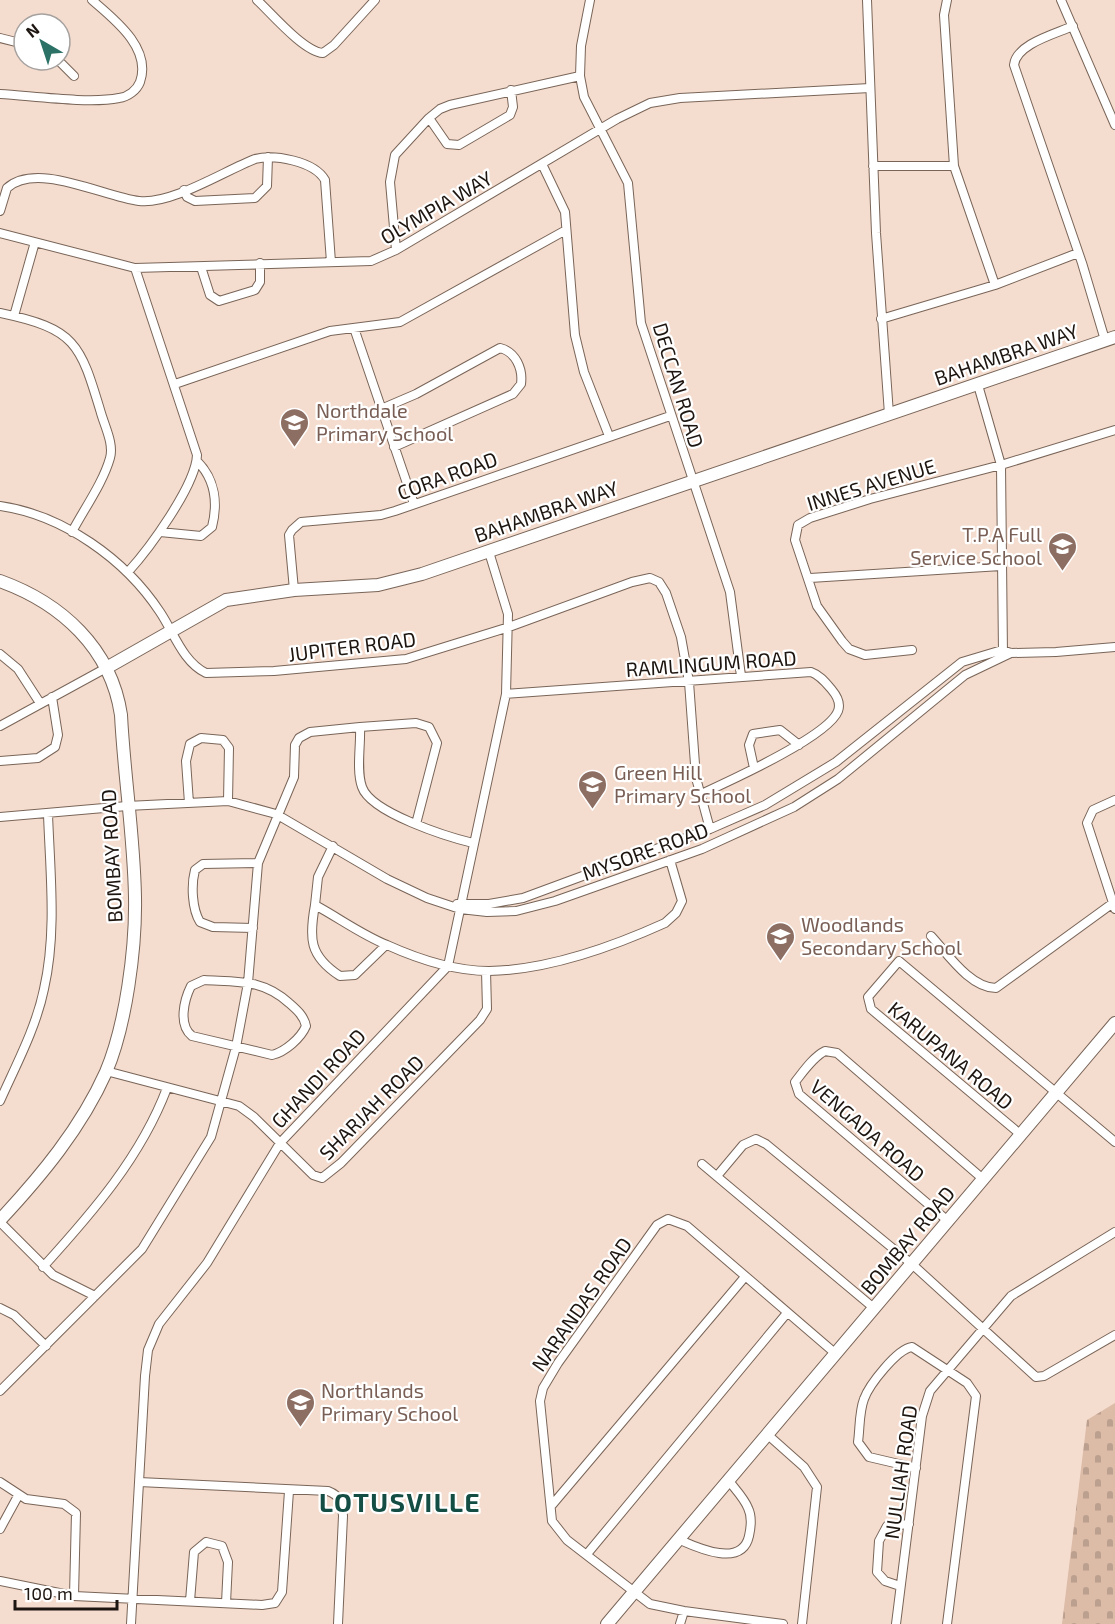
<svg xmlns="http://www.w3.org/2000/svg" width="1115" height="1624" font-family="'Exo 2',sans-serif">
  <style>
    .cemetery { fill: url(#cemetery-stones) }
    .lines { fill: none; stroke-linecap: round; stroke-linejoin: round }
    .street-casing { stroke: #796558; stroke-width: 10 }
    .secondary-casing { stroke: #796558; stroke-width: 14 }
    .street { stroke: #fff; stroke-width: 8 }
    .secondary { stroke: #fff; stroke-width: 12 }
    .labels { text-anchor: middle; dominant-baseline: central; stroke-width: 4.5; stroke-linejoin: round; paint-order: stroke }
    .street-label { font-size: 20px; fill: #1d1510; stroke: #fff }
    .education-label { font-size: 20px; fill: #785e54; stroke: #fff; text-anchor: start }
    .district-label { font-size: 26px; font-weight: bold; letter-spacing: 1.5px; fill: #134d44; stroke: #fff }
  </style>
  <defs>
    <pattern id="cemetery-stones" width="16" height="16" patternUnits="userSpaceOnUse" patternTransform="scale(1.5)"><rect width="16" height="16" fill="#dcbba7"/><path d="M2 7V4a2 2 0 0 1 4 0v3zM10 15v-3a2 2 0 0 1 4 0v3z" fill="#bca08f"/></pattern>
  </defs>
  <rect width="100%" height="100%" fill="#f4dcce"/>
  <path class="cemetery" d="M1115 1403V1624H1062L1087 1420Z"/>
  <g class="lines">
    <defs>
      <path id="street" d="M257 0C271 13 304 52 323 53L334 45 375 0
        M590 0 581 46 580 76 584 97 628 183 641 323 730 592 741 676
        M867 0 876 233 889 414
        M947 0 944 15 954 166 995 285
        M1061 0 1115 125
        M1073 26C1055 34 1016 44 1014 65L1082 263 1105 340
        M0 38 24 44
        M58 60 74 76
        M0 94C33 96 89 104 119 98 128 97 137 90 140 82 152 48 114 19 92 0
        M429 118 447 144 459 145 510 115 513 107 511 90
        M542 164 565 212 575 335 584 372 609 436
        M873 166H954
        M184 190 187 197 195 201 255 198 267 186 268 157
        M0 211 7 188C37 161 104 197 139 201 171 205 224 171 255 159 274 154 314 161 325 180L331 262
        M0 233 135 268 371 261 396 250 617 119 650 103 680 98 870 88
        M396 250 390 182 395 155 429 118 440 109 450 105 580 76
        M201 267 210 295 219 301 255 290 260 282V263
        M0 313C76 329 80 343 101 413 105 427 114 444 110 458 103 483 84 509 72 532
        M14 316 35 242
        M881 319 995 285 1078 253
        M354 328 414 504
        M175 384 330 331 400 322 566 230
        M978 385 1001 465 1003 654
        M381 409 416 394 500 348C516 352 523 369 521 384L513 394 394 447
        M0 506C63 515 125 559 160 612 174 633 183 662 206 673L274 671 406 659 509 627 632 582 650 578 659 582 666 593 681 637 689 682 696 778 710 829
        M160 532 201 536 212 527C218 503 215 479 197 461
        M128 572C149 549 196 485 197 455L135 268
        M810 578 1001 566
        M294 590 289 535 292 530 301 522 381 515 395 511 670 416
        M912 650 865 655 849 649 842 641 817 606 795 540 798 525 810 518 870 499 1001 465 1115 430
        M0 654 18 669 40 703
        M506 694 811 672C820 675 826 683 832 690 837 696 841 703 838 711 828 737 727 782 699 795
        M0 726 108 667
        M360 727C361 745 356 770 362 787 371 813 448 837 473 843
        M0 761 38 758 55 747 58 735 52 697
        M754 768 749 745 753 734 780 730 799 745
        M1115 800 1093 810 1087 823 1115 909
        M189 803 186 761 190 744 201 738 223 740 229 748 228 801
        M0 817 127 806 228 801 276 814 387 879 427 898 460 909 487 912 516 911 555 901 702 849 794 807 838 779 965 675 1011 653
        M333 846 318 877 315 905C339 918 362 935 387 945 418 959 455 971 489 971 547 970 612 947 665 923L676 913 682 901 670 860
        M457 904H489L523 898 710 829 765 805 836 762 962 662 1002 650 1011 653 1056 652 1115 647
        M315 905C309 938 309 956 340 976L355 975 386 945
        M253 928 213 927 200 922C192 909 191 885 195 870L203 864 258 863
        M931 936C947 953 970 988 996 988L1113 903
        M204 980C238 982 263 979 289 1003 297 1010 304 1016 306 1026 301 1038 285 1052 272 1055L192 1036C178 1025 184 1000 191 986Z
        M106 1071 239 1106 254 1117 313 1175 322 1178 341 1163 480 1020 487 1009 486 971
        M0 1101C16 1065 36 1028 44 989 57 932 50 872 48 814
        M1020 1134 871 1009 868 997 899 961 1115 1142
        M702 1164 875 1309
        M717 1176 743 1145 756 1139 766 1144 913 1265 1036 1377 1044 1376 1115 1335
        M948 1221 799 1094 795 1082C803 1072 813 1057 825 1051L837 1053 983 1179
        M0 1222 53 1275 95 1296
        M43 1267C92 1213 141 1157 167 1088
        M0 1308 14 1315 46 1346
        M0 1391 142 1249 211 1137 236 1047 248 983 258 863 294 777 295 745 299 738 310 732 360 727 416 723 429 727 437 743 416 824
        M768 1435 804 1467 817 1487 802 1624
        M916 1468 869 1457 858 1442C860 1428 859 1412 864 1399 869 1385 897 1349 912 1347L967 1383 976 1396 947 1624
        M0 1482 26 1499 64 1504 76 1513 74 1596
        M139 1482 328 1491C341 1496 342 1503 343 1516L338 1624
        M552 1505 744 1278
        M0 1529 18 1496
        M680 1540C698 1548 742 1568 749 1536 751 1527 752 1516 748 1508 744 1498 735 1489 729 1481
        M587 1554 787 1313
        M0 1581 74 1596 262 1605 275 1603 282 1592 289 1491
        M900 1586 885 1581 877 1572 879 1541 887 1526 909 1524
        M190 1601 194 1552 206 1542 222 1546 228 1562 226 1603
        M131 1624 145 1376 148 1350 159 1324 207 1263 280 1143 448 966 506 694 508 614 489 552
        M680 1624 684 1611
        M783 1624 684 1611 650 1604 567 1540 552 1521 540 1401 543 1388 558 1363 657 1225 668 1219 687 1226 836 1354
        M896 1624 922 1416 930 1391 1011 1296 1115 1232"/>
      <path id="secondary" d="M0 581C61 603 111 648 121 715 124 775 134 836 135 897 136 948 126 1025 106 1072 81 1128 41 1176 0 1220
        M108 667 226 600 294 590 378 585 422 574 1115 337
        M607 1624 1115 1023"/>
    </defs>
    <use href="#street" class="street-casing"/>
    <use href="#secondary" class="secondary-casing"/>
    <use href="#street" class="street"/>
    <use href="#secondary" class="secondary"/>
  </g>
  <defs>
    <symbol id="school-pin" viewBox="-11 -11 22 30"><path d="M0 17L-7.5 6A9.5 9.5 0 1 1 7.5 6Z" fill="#8d6e63" stroke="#fff"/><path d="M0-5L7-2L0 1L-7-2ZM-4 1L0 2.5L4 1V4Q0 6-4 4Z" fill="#fff"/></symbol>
  </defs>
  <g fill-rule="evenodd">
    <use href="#school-pin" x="278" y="406" width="33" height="45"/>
    <use href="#school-pin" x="1046" y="530" width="33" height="45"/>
    <use href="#school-pin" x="576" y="768" width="33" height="45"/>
    <use href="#school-pin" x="764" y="920" width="33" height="45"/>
    <use href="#school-pin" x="284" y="1386" width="33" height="45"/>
  </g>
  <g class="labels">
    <g class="street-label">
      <text transform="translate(436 207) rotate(-30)">OLYMPIA WAY</text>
      <text transform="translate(1006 354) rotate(-19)">BAHAMBRA WAY</text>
      <text transform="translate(679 385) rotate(73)">DECCAN ROAD</text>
      <text transform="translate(447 475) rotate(-20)">CORA ROAD</text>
      <text transform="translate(871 484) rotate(-17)">INNES AVENUE</text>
      <text transform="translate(546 511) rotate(-19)">BAHAMBRA WAY</text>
      <text transform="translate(352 646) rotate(-7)">JUPITER ROAD</text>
      <text transform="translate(711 663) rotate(-4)">RAMLINGUM ROAD</text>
      <text transform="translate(645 851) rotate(-20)">MYSORE ROAD</text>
      <text transform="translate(111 856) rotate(-93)">BOMBAY ROAD</text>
      <text transform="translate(951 1055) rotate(40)">KARUPANA ROAD</text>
      <text transform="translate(318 1078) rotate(-47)">GHANDI ROAD</text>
      <text transform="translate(371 1107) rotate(-45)">SHARJAH ROAD</text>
      <text transform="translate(868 1130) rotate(41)">VENGADA ROAD</text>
      <text transform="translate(907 1240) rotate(-50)">BOMBAY ROAD</text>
      <text transform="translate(581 1304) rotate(-55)">NARANDAS ROAD</text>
      <text transform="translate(900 1472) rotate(-82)">NULLIAH ROAD</text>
    </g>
    <g class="education-label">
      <text x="316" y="410">Northdale<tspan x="316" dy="23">Primary School</tspan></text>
      <text x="1042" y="534" text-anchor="end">T.P.A Full<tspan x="1042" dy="23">Service School</tspan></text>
      <text x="614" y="772">Green Hill<tspan x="614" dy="23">Primary School</tspan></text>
      <text x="801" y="924">Woodlands<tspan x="801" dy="23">Secondary School</tspan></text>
      <text x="321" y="1390">Northlands<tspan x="321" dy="23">Primary School</tspan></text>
    </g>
    <g class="district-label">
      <text x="400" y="1501">LOTUSVILLE</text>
    </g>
  </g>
  <g transform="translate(42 42) rotate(321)"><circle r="28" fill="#ffffff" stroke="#a5a19f" stroke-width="1.5"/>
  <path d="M0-4.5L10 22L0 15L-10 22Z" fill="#2b7166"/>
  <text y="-9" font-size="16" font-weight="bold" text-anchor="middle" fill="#1d1510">N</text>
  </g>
  <path d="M15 1600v9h102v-9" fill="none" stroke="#1d1510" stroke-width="3"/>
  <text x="24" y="1600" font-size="18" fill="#1d1510" stroke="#ffffff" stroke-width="4.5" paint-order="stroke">100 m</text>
</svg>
